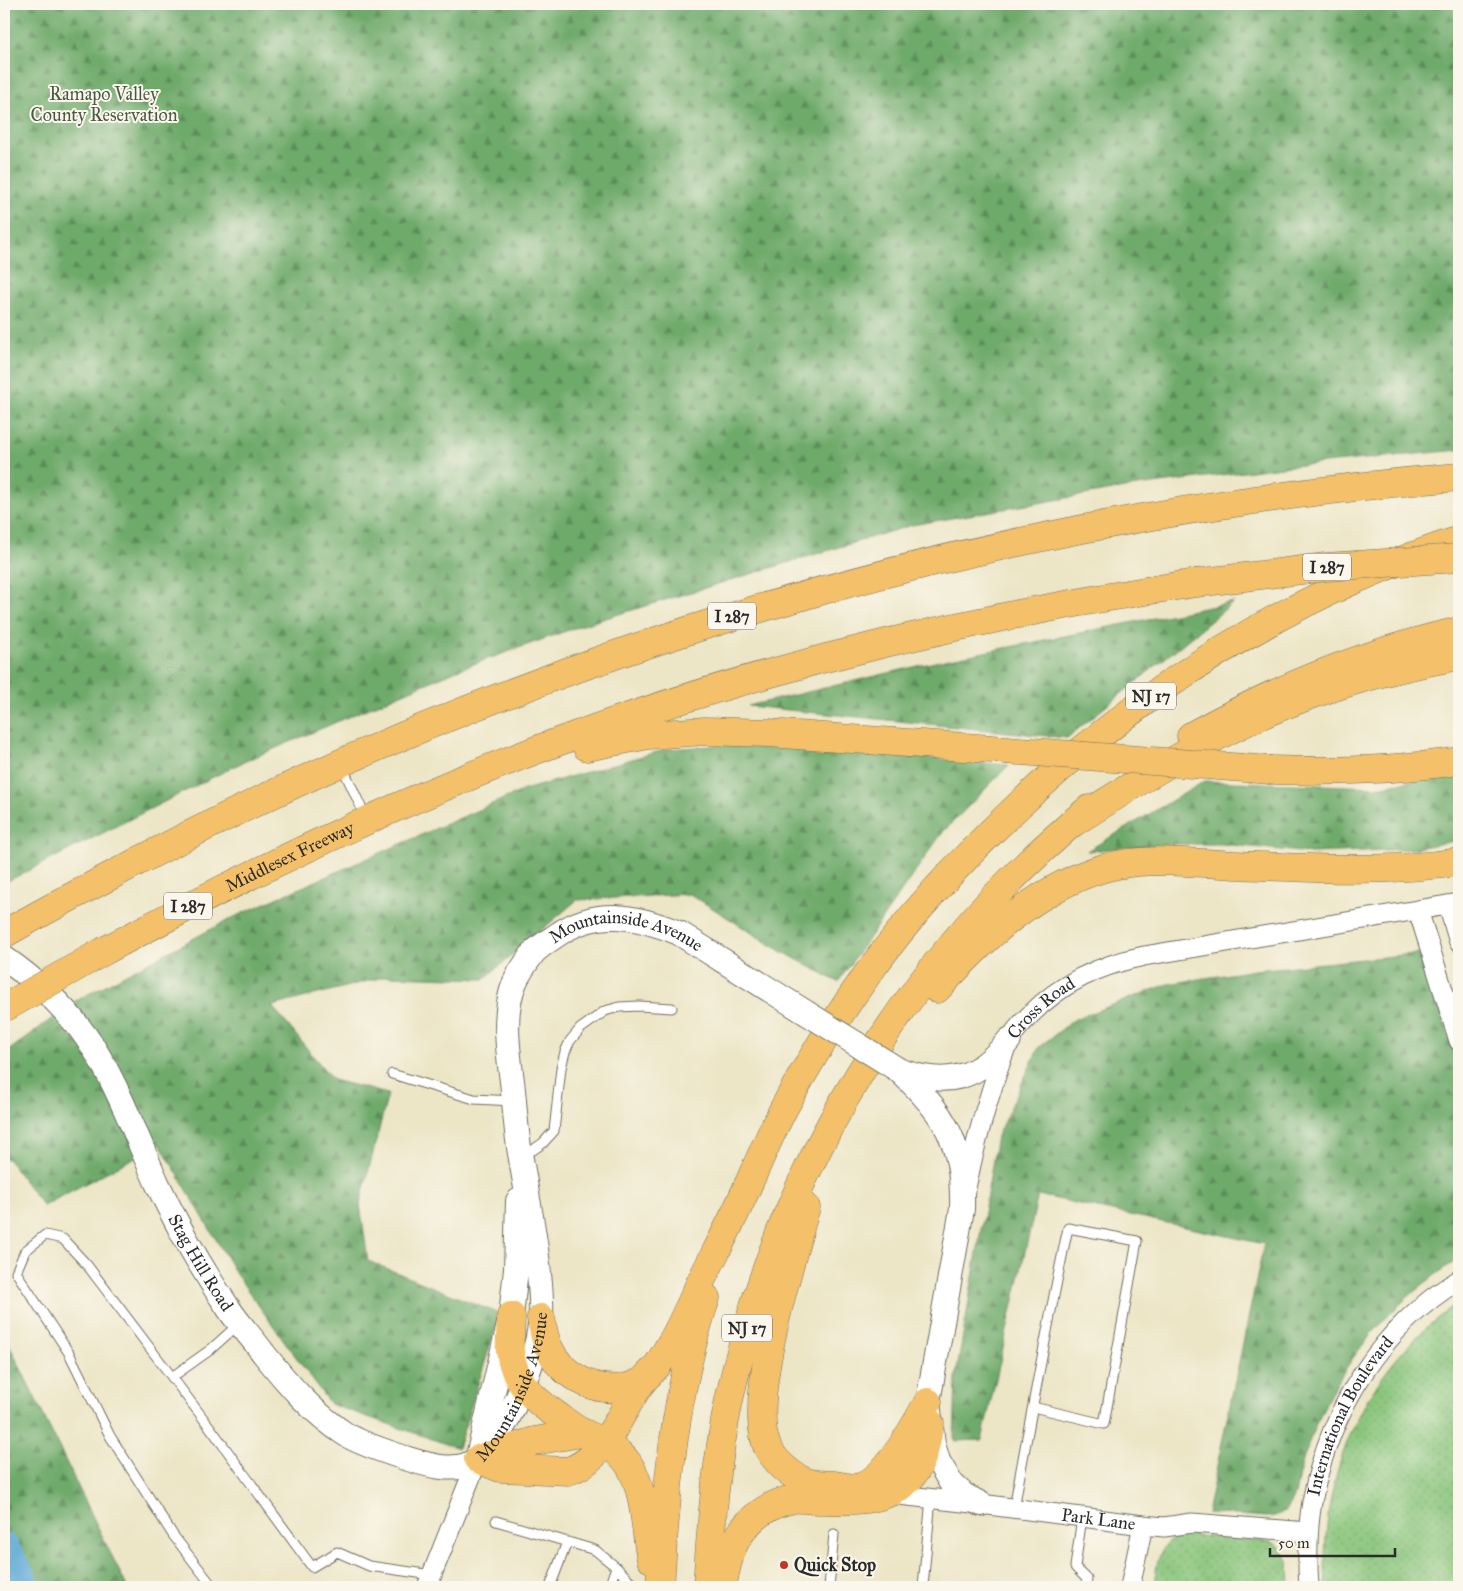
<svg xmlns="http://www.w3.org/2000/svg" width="1463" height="1591" font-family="'IM FELL Great Primer',serif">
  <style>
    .grass { fill: url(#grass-dots); stroke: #5a7853 }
    .forest { fill: url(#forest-firs); stroke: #4c6a4b }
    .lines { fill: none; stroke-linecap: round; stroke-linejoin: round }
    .river { stroke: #5fa9d7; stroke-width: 30 }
    .service-casing { stroke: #6f6c61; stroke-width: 11 }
    .minor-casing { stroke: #6f6c61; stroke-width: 21 }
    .tertiary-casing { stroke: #6f6c61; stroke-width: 26 }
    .trunk-casing { stroke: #6f6c61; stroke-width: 29 }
    .motorway-casing { stroke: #6f6c61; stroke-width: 29 }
    .service { stroke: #fff; stroke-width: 9 }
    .minor { stroke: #fff; stroke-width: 19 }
    .tertiary { stroke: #fff; stroke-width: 24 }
    .trunk { stroke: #f4c16a; stroke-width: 28 }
    .motorway { stroke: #f4c16a; stroke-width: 28 }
    .tertiary-bridge-casing { stroke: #6f6c61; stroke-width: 26; stroke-linecap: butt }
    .motorway-bridge-casing { stroke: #6f6c61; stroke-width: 29; stroke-linecap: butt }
    .tertiary-bridge { stroke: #fff; stroke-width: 24 }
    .motorway-bridge { stroke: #f4c16a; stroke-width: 28 }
    .poi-dot { fill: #c8321e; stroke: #fbf7ec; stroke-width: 2 }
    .labels { text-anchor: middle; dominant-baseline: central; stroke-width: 4; stroke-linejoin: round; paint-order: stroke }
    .shield { fill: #fbf7ec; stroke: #696865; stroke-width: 1 }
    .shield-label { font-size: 16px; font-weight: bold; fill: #2b2b2b }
    .park-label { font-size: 18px; fill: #475943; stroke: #fbf7ec }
    .street-label { font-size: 18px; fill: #2b2b2b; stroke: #fbf7ec }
    .poi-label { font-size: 18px; font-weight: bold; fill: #2b2b2b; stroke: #fbf7ec; text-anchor: start }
  </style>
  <defs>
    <pattern id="grass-dots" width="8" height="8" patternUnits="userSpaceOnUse" patternTransform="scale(1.25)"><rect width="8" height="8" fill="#89c57b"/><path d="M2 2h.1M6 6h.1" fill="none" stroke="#76a96a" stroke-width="1.8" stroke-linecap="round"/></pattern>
    <pattern id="forest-firs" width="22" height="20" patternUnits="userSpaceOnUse" patternTransform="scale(1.25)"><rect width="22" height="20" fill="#6eaa6b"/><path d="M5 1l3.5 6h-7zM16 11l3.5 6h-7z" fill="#5b8b58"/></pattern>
  </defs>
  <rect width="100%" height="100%" fill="#fbf7ec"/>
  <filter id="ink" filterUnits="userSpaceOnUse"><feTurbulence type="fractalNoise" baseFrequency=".02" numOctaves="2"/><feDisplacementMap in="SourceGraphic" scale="10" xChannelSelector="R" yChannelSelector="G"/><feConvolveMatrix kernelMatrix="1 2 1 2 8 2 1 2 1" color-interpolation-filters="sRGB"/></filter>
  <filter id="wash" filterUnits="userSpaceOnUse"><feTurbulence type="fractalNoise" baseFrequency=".0096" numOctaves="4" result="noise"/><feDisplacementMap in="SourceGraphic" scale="20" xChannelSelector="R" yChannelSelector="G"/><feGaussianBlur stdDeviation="1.12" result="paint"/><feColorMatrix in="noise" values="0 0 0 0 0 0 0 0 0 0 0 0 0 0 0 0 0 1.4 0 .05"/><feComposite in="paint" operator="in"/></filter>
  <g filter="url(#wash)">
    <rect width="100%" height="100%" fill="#ece5c6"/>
    <path class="grass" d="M1459 1302V1587H1326C1318 1473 1364 1368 1459 1302Z
      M1185 1535 1272 1542C1291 1553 1289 1567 1290 1587H1153C1158 1564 1157 1539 1185 1535Z"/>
    <path class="forest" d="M4 4H1459V450L1282 467 1130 487 912 525 583 625 457 670 239 764 4 883Z
      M1234 602 1067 738 748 706 935 662Z
      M756 743 1009 765 942 833 838 982 774 947 690 894 577 900 484 979 387 976 272 1006 333 1080 388 1094 360 1204 368 1261 500 1314 458 1448 330 1404 238 1277 160 1144 43 1206 7 1158 4 1159V1054L77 1000 236 916 524 790 667 749Z
      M1459 772V840L1413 849 1311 853 1222 844H1169L1087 851 1205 781 1377 787Z
      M1423 953 1459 1069V1259C1392 1301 1341 1360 1312 1434 1307 1447 1303 1461 1299 1474 1297 1484 1296 1498 1289 1506 1283 1514 1275 1517 1266 1517L1207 1513 1264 1244 1038 1195 982 1440 954 1441 956 1376 997 1136 1039 1047 1075 1019 1168 984 1255 970Z
      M4 1334 127 1587H4Z"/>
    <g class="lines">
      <path class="river" d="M4 1548 27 1587"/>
    </g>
  </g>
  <g filter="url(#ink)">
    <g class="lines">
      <defs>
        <path id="service" d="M342 766 366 818
          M392 1074 474 1099 514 1101
          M520 1155 533 1150 543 1143 554 1131 561 1068 565 1052 570 1041 580 1029 605 1011 619 1007 639 1006 672 1008
          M172 1377 210 1350 240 1323
          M1014 1508C1031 1414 1048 1321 1068 1228L1137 1241 1104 1424 1033 1407
          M1082 1517 1075 1567 1087 1579 1086 1587
          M496 1521 595 1550 616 1567 636 1587
          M213 1587 173 1535 110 1436 69 1353 16 1272 25 1251 45 1235 63 1239 87 1265 212 1430 312 1567 337 1552 369 1566 432 1575
          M550 1587 567 1542
          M609 1587 616 1567
          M829 1587 834 1534
          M923 1587 931 1498"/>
        <g id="minor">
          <path d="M1448 905 1459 942"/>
          <path d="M1418 910 1459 1041"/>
          <path id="s1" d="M966 1188C973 1153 982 1119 993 1085 998 1070 1002 1055 1009 1041 1013 1032 1023 1022 1030 1015 1062 982 1100 965 1144 956L1459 903"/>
          <path id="s2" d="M890 1494 981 1504 1143 1525 1164 1527 1192 1523 1308 1532"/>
          <path d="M427 1587 478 1459"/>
          <path d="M1130 1587 1143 1525"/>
          <path id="s3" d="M1309 1587C1307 1557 1307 1526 1313 1497 1330 1409 1382 1326 1459 1280"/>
        </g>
        <g id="tertiary">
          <path id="s4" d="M4 958C41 984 75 1016 98 1055 122 1096 138 1141 158 1185 178 1227 202 1270 229 1309 239 1324 253 1339 264 1354 288 1384 313 1413 345 1434 361 1444 387 1452 405 1458 428 1465 459 1476 480 1457 509 1430 539 1355 541 1315 542 1298 540 1282 538 1265 534 1229 527 1195 521 1159 516 1134 515 1107 512 1081 508 1050 502 1012 515 982 519 973 528 960 534 952 540 946 550 940 557 935 597 907 637 916 679 933L805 1012"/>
          <path d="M897 1069C945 1113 964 1143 962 1209L928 1402 933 1444 938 1461 951 1483 964 1495 981 1504"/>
          <path d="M901 1071C948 1087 978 1079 1009 1040"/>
          <path d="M478 1456 511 1316 516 1269 518 1201"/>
        </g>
        <path id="trunk" d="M1191 736C1277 688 1363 653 1459 631
          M937 989C983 939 1036 888 1104 868 1146 856 1192 863 1236 865 1310 868 1385 873 1459 862
          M806 1207C792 1259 745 1402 768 1448 775 1461 790 1475 804 1481 812 1485 825 1484 834 1485 842 1486 853 1489 860 1487 887 1478 915 1426 928 1402
          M511 1316C511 1328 509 1340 510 1351 513 1380 533 1399 555 1414 565 1421 574 1429 584 1433 601 1441 616 1447 628 1463 646 1490 644 1528 651 1559
          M541 1318C543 1328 544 1338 549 1348 561 1375 593 1392 623 1388 629 1387 635 1384 641 1382
          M478 1459 500 1468 568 1471C604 1460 619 1415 639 1386 644 1378 651 1373 657 1366 662 1359 666 1351 671 1343 682 1324 691 1303 700 1283 713 1257 727 1231 739 1205 754 1173 767 1140 784 1108 809 1061 838 1015 869 972 912 912 963 858 1016 808 1144 688 1292 594 1459 540
          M478 1459 534 1441 582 1433
          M660 1587C666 1490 675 1391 706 1298
          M707 1587C711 1525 716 1462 729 1400 779 1170 906 959 1089 809
          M722 1587C726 1571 728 1554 736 1540 749 1518 769 1504 793 1499 801 1498 811 1500 820 1500 857 1501 901 1503 920 1463 926 1450 927 1437 930 1423"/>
        <g id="motorway">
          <path d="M587 747 648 735 705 731 769 733 1006 750"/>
          <path d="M1271 770C1334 772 1397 770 1459 761"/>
          <path d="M1071 824C1138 782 1206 737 1280 707 1338 683 1398 667 1459 656"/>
          <path d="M4 934C35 916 67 899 99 882 518 655 983 516 1459 477"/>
          <path id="s5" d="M106 950C273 860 445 779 625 718 811 655 1003 612 1196 583"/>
        </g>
      </defs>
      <use href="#service" class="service-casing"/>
      <use href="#minor" class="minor-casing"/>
      <use href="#tertiary" class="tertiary-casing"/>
      <use href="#trunk" class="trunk-casing"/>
      <use href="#motorway" class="motorway-casing"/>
      <use href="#service" class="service"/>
      <use href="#minor" class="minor"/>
      <use href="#tertiary" class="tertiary"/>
      <use href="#trunk" class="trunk"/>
      <use href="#motorway" class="motorway"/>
      <defs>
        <path id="tertiary-bridge" d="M805 1012 897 1069"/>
        <path id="motorway-bridge" d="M1196 583 1326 567 1459 558
          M1006 750 1271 770
          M4 1008 106 950"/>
      </defs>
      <use href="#tertiary-bridge" class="tertiary-bridge-casing"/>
      <use href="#motorway-bridge" class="motorway-bridge-casing"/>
      <use href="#tertiary-bridge" class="tertiary-bridge"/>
      <use href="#motorway-bridge" class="motorway-bridge"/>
    </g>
  </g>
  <circle class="poi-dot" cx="784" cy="1565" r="5"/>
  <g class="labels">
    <g class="shield">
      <rect x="1303" y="553.5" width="48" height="27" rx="4"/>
      <rect x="708" y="602.5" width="48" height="27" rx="4"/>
      <rect x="1126" y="682.5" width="50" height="27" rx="4"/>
      <rect x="164" y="892.5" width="48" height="27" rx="4"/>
      <rect x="722" y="1314.5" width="50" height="27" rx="4"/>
    </g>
    <g class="shield-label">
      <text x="1327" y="567">I 287</text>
      <text x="732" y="616">I 287</text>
      <text x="1151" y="696">NJ 17</text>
      <text x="188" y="906">I 287</text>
      <text x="747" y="1328">NJ 17</text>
    </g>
    <g class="park-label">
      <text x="104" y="94">Ramapo Valley<tspan x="104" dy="21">County Reservation</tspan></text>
    </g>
    <g class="street-label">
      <text stroke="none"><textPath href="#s5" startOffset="206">Middlesex Freeway</textPath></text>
      <text stroke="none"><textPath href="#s4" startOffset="1368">Mountainside Avenue</textPath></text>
      <text stroke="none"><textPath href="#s1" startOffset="200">Cross Road</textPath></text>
      <text stroke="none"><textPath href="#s4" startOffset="368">Stag Hill Road</textPath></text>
      <text stroke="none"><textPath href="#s4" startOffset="816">Mountainside Avenue</textPath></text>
      <text stroke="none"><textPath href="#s3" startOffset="180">International Boulevard</textPath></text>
      <text stroke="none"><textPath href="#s2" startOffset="210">Park Lane</textPath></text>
    </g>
    <g class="poi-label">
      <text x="794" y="1565">Quick Stop</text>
    </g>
  </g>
  <rect width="1463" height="1591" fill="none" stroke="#fbf7ec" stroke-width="20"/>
  <path d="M1270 1548v8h125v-8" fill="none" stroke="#2b2b2b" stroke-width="2.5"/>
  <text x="1278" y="1548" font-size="15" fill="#2b2b2b" stroke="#fbf7ec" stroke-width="4" paint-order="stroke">50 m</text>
</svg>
